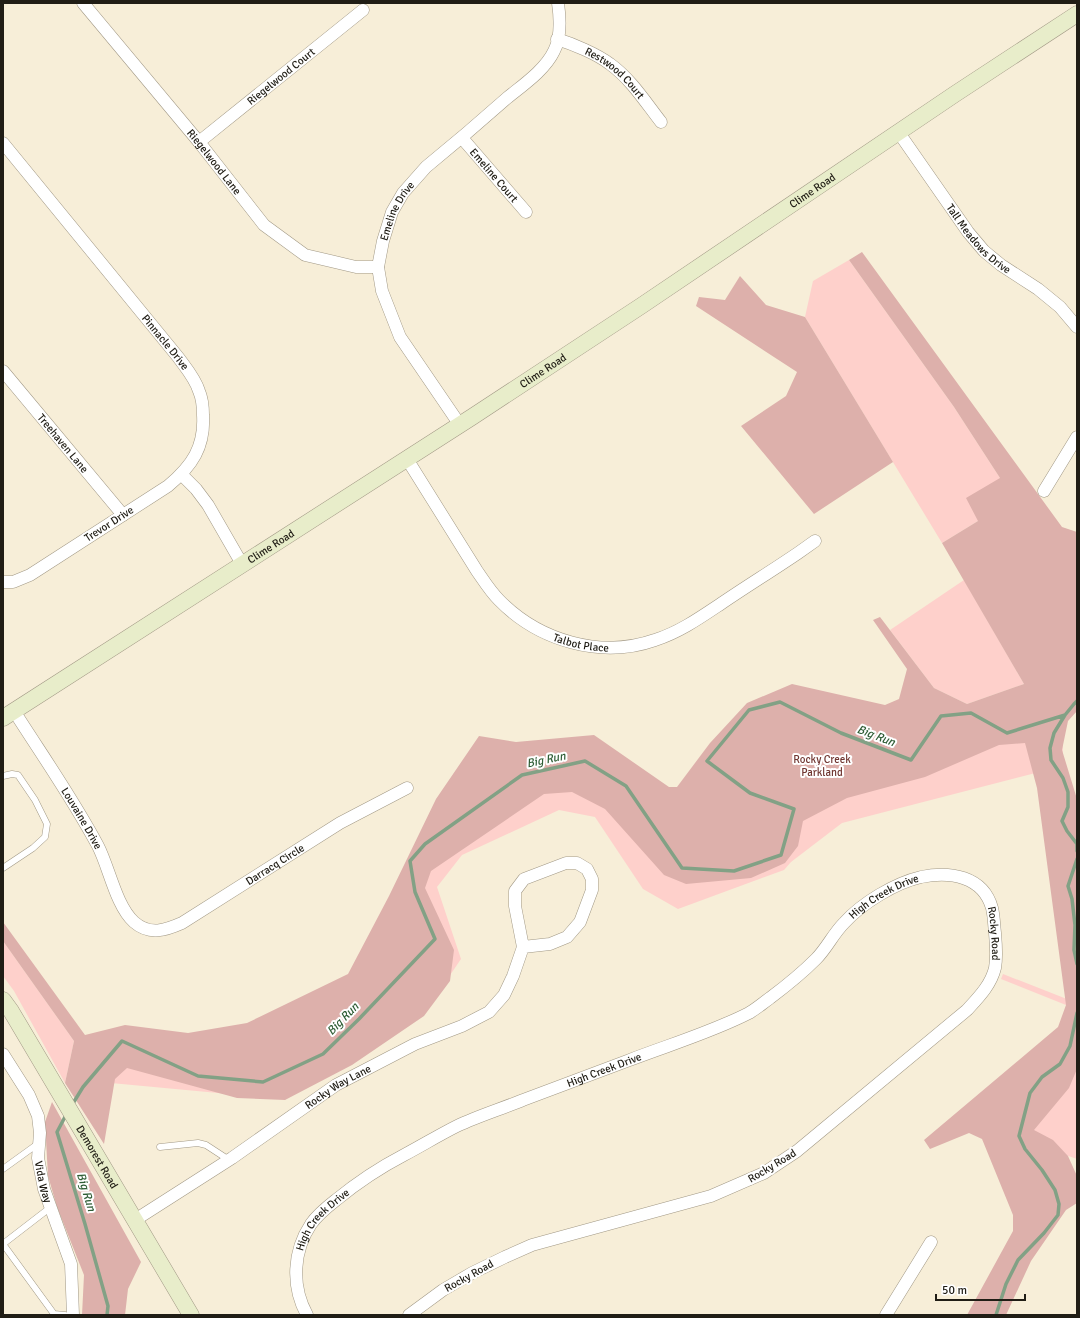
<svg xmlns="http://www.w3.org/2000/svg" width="1080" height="1318" font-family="Signika,sans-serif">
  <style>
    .green { fill: #fed0cb }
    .forest { fill: #ddb0ab }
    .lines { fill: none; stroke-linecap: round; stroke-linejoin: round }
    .stream { stroke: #82a185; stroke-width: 3.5 }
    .lane-casing { stroke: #a19885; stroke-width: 7 }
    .street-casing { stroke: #a19885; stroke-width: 13 }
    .secondary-casing { stroke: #a19885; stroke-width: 17 }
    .lane { stroke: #fff; stroke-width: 6 }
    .street { stroke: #fff; stroke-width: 12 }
    .secondary { stroke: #e8edca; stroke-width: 16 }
    .labels { text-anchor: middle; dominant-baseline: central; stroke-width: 4; stroke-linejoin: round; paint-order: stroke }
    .street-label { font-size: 11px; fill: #201d15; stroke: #fff }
    .park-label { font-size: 11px; fill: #703631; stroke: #fff }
    .water-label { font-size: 12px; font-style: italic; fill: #2f5e36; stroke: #fff }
  </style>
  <rect width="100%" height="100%" fill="#f7eed8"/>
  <path class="green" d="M849 260 954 407 1000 478 978 521 942 543 805 317 813 281Z
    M964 580 1024 684 967 704 934 688 890 630Z
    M1062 702 1063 766 842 823 791 862 784 870 678 909 643 889 595 817 559 810 462 855 437 887 461 959 442 987 250 1096 111 1083 104 1054 257 1029 365 968 440 816 532 744 681 830 958 734Z
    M3 941 74 1041 65 1083 14 991 3 976Z
    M1003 974 1077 1003 1066 1005 1001 979Z
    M1077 1013V1159L1020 1139Z"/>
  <path class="forest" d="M862 252 1062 527 1077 532V711L1068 721 1062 750 1077 799V1069L1069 1088 1034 1130 1053 1140 1068 1156 1077 1176V1203L1066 1210 1031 1261 1006 1315H967L1013 1231V1215L982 1139 969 1133 930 1149 924 1140 1058 1027 1066 1005 1037 788 1025 743 999 745 925 777 847 798 803 821 798 846 785 863 751 878 686 884 664 875 605 809 572 792 544 794 431 871 425 888 454 950 450 981 424 1016 352 1065 285 1100 237 1098 127 1068 115 1079 104 1144 65 1083 74 1041 3 941V922L85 1035 125 1025 188 1033 247 1023 348 974 389 896 436 799 479 736 516 742 594 735 669 787H677L710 743 747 703 792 684 885 705 899 699 907 669 873 620 880 617 934 688 967 704 1024 684 942 543 978 521 966 498 1000 478 954 407 849 260Z
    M740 276 766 305 805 317 893 462 814 514 741 426 786 396 797 372 696 306 699 297 725 300Z
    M52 1102 141 1262 128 1289 125 1315H82L84 1275 57 1207 48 1176 45 1122Z"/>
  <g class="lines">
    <path class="stream" d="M1077 701 1074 704 1065 715 1054 733 1050 748 1051 760 1063 778 1068 792V807L1062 821 1067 831 1077 844V851
      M1077 859 1068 886 1072 899 1075 925 1074 950 1077 964
      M72 1105 83 1087 122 1041 198 1076 263 1082 323 1054 359 1019 435 939 415 892 410 861 425 844 522 775 585 761 626 786 682 868 734 871 781 855 794 809 750 793 707 761 749 710 780 702 841 733 911 760 941 716 971 713 1007 733 1065 715
      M66 1115 57 1132 85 1224 108 1306 107 1315
      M996 1315 1006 1284 1018 1260 1044 1233 1058 1215 1059 1204 1055 1190 1042 1170 1025 1149 1019 1136 1030 1093 1042 1077 1060 1064 1070 1046 1077 1013"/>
    <defs>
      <path id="lane" d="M3 776 12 774 18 775 35 800 47 824 45 837 33 848 3 868
        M160 1147 198 1143 206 1145 229 1160
        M3 1169 39 1143
        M3 1244 54 1314 65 1315
        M3 1244 51 1207"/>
      <g id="street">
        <path id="s1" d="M83 3 199 142 264 225 305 255 356 267H378"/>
        <path id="s2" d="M557 39C573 44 597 54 610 64 631 79 646 103 661 122"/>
        <path id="s3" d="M899 133 968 232 984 251 1001 265 1038 289 1060 307 1077 327"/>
        <path id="s4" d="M462 138 526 212"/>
        <path id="s5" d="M199 142 363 10"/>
        <path id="s6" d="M3 143 178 357C186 368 195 378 199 391 202 398 203 407 203 415 205 447 192 466 168 486L30 575 13 582H3"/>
        <path id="s7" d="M3 371 123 515"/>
        <path id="s8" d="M460 425 400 337 382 291 378 267 383 241 392 212 403 193 426 167C453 145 480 122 507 98 523 85 545 70 554 51 561 38 560 17 558 3"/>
        <path id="s9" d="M407 459 477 571C484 581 490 591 499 600 539 641 601 659 655 640 680 632 701 617 722 603 747 586 773 570 798 553L815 541"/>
        <path d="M182 475 196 489 208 505 242 564"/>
        <path d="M1044 491 1077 437"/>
        <path id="s10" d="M14 711C42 755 73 799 98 846 109 867 116 906 134 922 150 936 166 930 182 923L340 823 407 788"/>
        <path id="s11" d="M3 1054 29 1095 38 1116 40 1133 38 1158 44 1189 71 1264 73 1315"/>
        <path id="s12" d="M135 1220 232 1158 336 1085 415 1044 462 1026 489 1012 504 995 513 976 523 947 515 906V891L524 879 566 863H577L587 869 592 879V890L580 922 567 937 550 944 523 947"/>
        <path id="s13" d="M307 1315C291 1286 293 1251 311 1224 318 1214 327 1207 336 1200 358 1182 379 1168 404 1155 421 1146 439 1135 457 1126 478 1116 501 1109 523 1100 558 1087 592 1074 627 1061 668 1045 710 1033 749 1013 756 1009 763 1003 770 998 786 986 802 973 816 959 827 948 833 934 844 923 862 903 895 883 921 877 950 871 983 876 992 908 994 916 994 925 995 933 996 944 997 957 995 968 991 985 978 998 967 1010L797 1151 764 1173 711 1196 532 1245 505 1257 472 1273 443 1290 409 1315"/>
        <path d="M886 1315 931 1242"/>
      </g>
      <g id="secondary">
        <path id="s14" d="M3 718 472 417 641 306 955 94 1077 14"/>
        <path id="s15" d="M3 1000 11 1011 191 1315"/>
      </g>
    </defs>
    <use href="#lane" class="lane-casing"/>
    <use href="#street" class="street-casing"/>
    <use href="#secondary" class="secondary-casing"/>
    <use href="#lane" class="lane"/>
    <use href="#street" class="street"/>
    <use href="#secondary" class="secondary"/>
  </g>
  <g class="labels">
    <g class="street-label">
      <text stroke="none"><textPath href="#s2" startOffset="68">Restwood Court</textPath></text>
      <text stroke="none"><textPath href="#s5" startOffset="105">Riegelwood Court</textPath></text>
      <text stroke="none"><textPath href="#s1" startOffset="206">Riegelwood Lane</textPath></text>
      <text stroke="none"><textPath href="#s4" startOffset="49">Emeline Court</textPath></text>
      <text stroke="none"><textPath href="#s14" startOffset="966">Clime Road</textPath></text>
      <text stroke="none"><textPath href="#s8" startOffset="240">Emeline Drive</textPath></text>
      <text stroke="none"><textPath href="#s3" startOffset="133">Tall Meadows Drive</textPath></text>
      <text stroke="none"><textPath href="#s6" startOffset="257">Pinnacle Drive</textPath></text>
      <text stroke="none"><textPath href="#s14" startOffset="642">Clime Road</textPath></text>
      <text stroke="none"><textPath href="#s7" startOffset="94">Treehaven Lane</textPath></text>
      <text transform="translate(109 524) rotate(-33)">Trevor Drive</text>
      <text stroke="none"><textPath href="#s14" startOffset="318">Clime Road</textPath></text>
      <text stroke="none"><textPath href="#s9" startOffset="263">Talbot Place</textPath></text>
      <text stroke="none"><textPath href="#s10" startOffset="127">Louvaine Drive</textPath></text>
      <text stroke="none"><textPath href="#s10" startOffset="405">Darracq Circle</textPath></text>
      <text stroke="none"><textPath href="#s13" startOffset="766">High Creek Drive</textPath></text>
      <text stroke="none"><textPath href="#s13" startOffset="920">Rocky Road</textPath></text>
      <text stroke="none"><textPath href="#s13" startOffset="430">High Creek Drive</textPath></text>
      <text stroke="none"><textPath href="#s12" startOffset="243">Rocky Way Lane</textPath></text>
      <text stroke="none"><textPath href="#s15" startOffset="183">Demorest Road</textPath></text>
      <text transform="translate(772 1166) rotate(-31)">Rocky Road</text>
      <text stroke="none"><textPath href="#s11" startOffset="138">Vida Way</textPath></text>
      <text stroke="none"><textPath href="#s13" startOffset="106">High Creek Drive</textPath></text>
      <text transform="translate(469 1276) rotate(-29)">Rocky Road</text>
    </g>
    <g class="park-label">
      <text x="822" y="759">Rocky Creek<tspan x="822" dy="13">Parkland</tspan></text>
    </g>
    <g class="water-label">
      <text transform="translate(876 736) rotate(21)">Big Run</text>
      <text transform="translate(546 760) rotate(-12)">Big Run</text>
      <text transform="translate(343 1019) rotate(-46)">Big Run</text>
      <text transform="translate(86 1192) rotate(73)">Big Run</text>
    </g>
  </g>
  <rect width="1080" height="1318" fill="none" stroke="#201d15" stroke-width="8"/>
  <path d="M936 1294v6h89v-6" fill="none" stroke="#201d15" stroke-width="2"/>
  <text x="942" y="1294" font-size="12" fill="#201d15" stroke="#ffffff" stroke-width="3" paint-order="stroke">50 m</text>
</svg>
